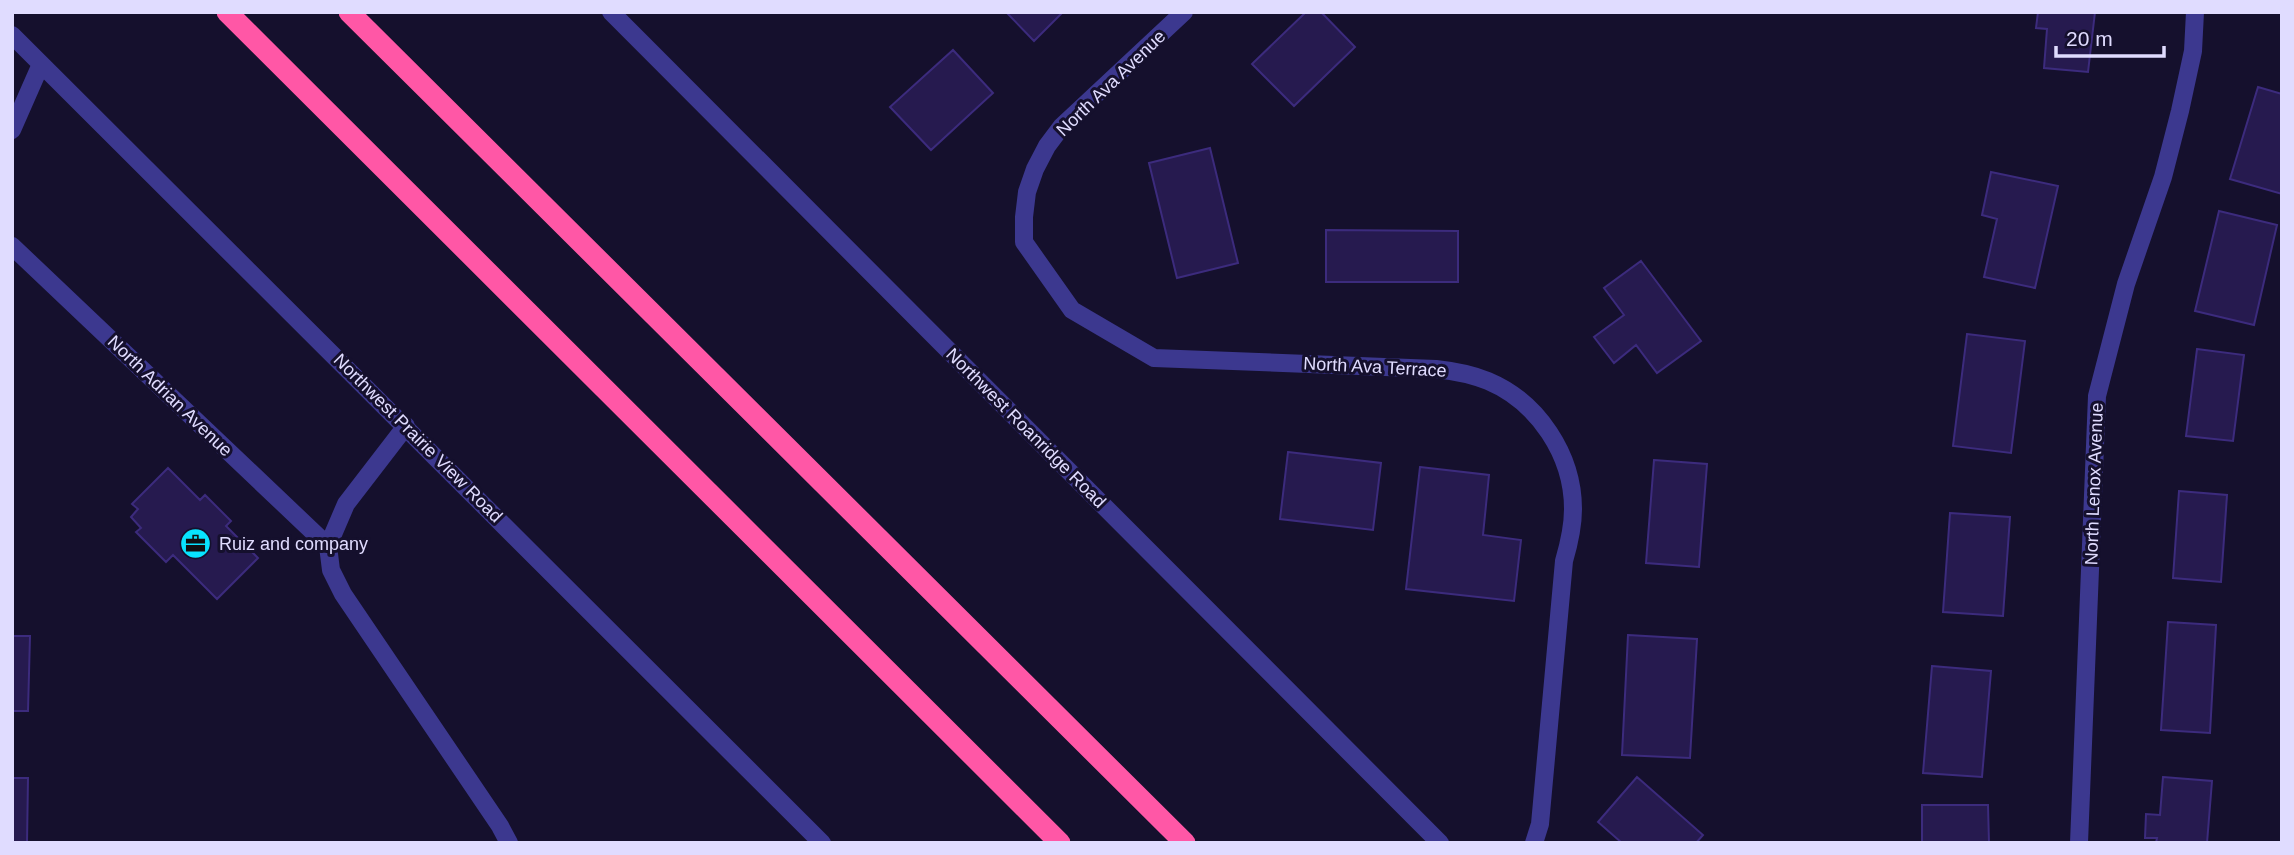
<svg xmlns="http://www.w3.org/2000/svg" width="2294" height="855" font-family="Helvetica,sans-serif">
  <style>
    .building { fill: #261a4f; stroke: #3c2b7d; stroke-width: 2 }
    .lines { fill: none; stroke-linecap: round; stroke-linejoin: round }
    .minor { stroke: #3c388f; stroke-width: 18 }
    .highway { stroke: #ff57a6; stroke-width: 21 }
    .labels { text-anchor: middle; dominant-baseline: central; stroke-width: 6; stroke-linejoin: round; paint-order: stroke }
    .street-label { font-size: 18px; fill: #e0dcff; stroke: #15102d }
    .poi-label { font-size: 18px; fill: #e0dcff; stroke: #15102d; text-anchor: start }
  </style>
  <rect width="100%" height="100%" fill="#15102d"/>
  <path class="building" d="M1006 12H1063L1034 41Z
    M1306 12H1321L1355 47 1294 106 1252 64Z
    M2038 12H2095L2088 72 2044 68 2047 29 2036 28Z
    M953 50 993 93 931 150 890 107Z
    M2258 87 2282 94V194L2230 179Z
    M1210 148 1238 263 1177 278 1149 163Z
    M1991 172 2058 186 2035 288 1984 277 1997 219 1982 215Z
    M2219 211 2277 225 2254 325 2195 311Z
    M1326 230 1458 231V282H1326Z
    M1641 261 1701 341 1657 373 1636 345 1614 363 1594 337 1624 315 1604 288Z
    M1967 334 2025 341 2011 453 1953 446Z
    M2197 349 2244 355 2233 441 2186 436Z
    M1288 452 1381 463 1373 530 1280 519Z
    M1654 460 1707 464 1699 567 1646 563Z
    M1420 467 1489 475 1483 535 1521 540 1514 601 1406 589Z
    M168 468 200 500 205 495 231 521 226 526 258 558 217 599 173 555 166 562 136 532 141 528 131 517 138 509 132 504Z
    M2179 491 2227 495 2221 582 2173 578Z
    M1950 513 2010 517 2003 616 1943 612Z
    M2168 622 2216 625 2210 733 2161 730Z
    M1628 635 1697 639 1690 758 1622 755Z
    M12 636H30L28 711H12Z
    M1932 666 1991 671 1982 777 1923 773Z
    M1637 777 1703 835 1696 843H1622L1598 822Z
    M2163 777 2212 781 2207 843H2156L2157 838H2145L2146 814 2160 815Z
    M12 778H28L27 843H12Z
    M1922 805H1988L1989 843H1922Z"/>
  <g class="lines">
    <path class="minor" d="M611 12 1440 843
      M1184 12 1062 126 1047 146 1035 169 1027 192 1024 217V242L1072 310 1154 358 1436 369C1454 371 1471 374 1488 381 1538 402 1573 455 1573 509 1573 527 1569 544 1564 561L1540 824 1534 843
      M12 35 822 843
      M12 130 41 64
      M12 246 328 546
      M406 426 346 504 328 546 331 570 343 594 500 826 509 843
      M2079 843 2097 396 2126 284 2163 177 2180 111 2193 51 2195 12"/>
    <path class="highway" d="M227 12 1060 843
      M349 12 1185 843"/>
  </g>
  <defs>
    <symbol id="office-disc" viewBox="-11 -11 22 22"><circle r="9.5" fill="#08e4ff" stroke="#15102d"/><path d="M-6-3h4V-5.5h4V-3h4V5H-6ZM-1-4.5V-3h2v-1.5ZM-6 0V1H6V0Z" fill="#111"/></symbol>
  </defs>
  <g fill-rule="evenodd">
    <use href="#office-disc" x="178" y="526" width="35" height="35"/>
  </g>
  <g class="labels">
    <g class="street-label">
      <text transform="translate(1111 83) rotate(-44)">North Ava Avenue</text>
      <text transform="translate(1375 367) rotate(3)">North Ava Terrace</text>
      <text transform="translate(170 396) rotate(44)">North Adrian Avenue</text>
      <text transform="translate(1026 428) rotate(45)">Northwest Roanridge Road</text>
      <text transform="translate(418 438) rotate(45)">Northwest Prairie View Road</text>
      <text transform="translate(2094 484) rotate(-88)">North Lenox Avenue</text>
    </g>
    <g class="poi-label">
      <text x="219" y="544">Ruiz and company</text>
    </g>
  </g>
  <rect width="2294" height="855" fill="none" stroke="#e0dcff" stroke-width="28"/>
  <path d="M2056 46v10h108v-10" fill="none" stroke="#e0dcff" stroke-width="3.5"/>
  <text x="2066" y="46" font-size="21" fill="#e0dcff" stroke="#15102d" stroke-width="5" paint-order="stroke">20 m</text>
</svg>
